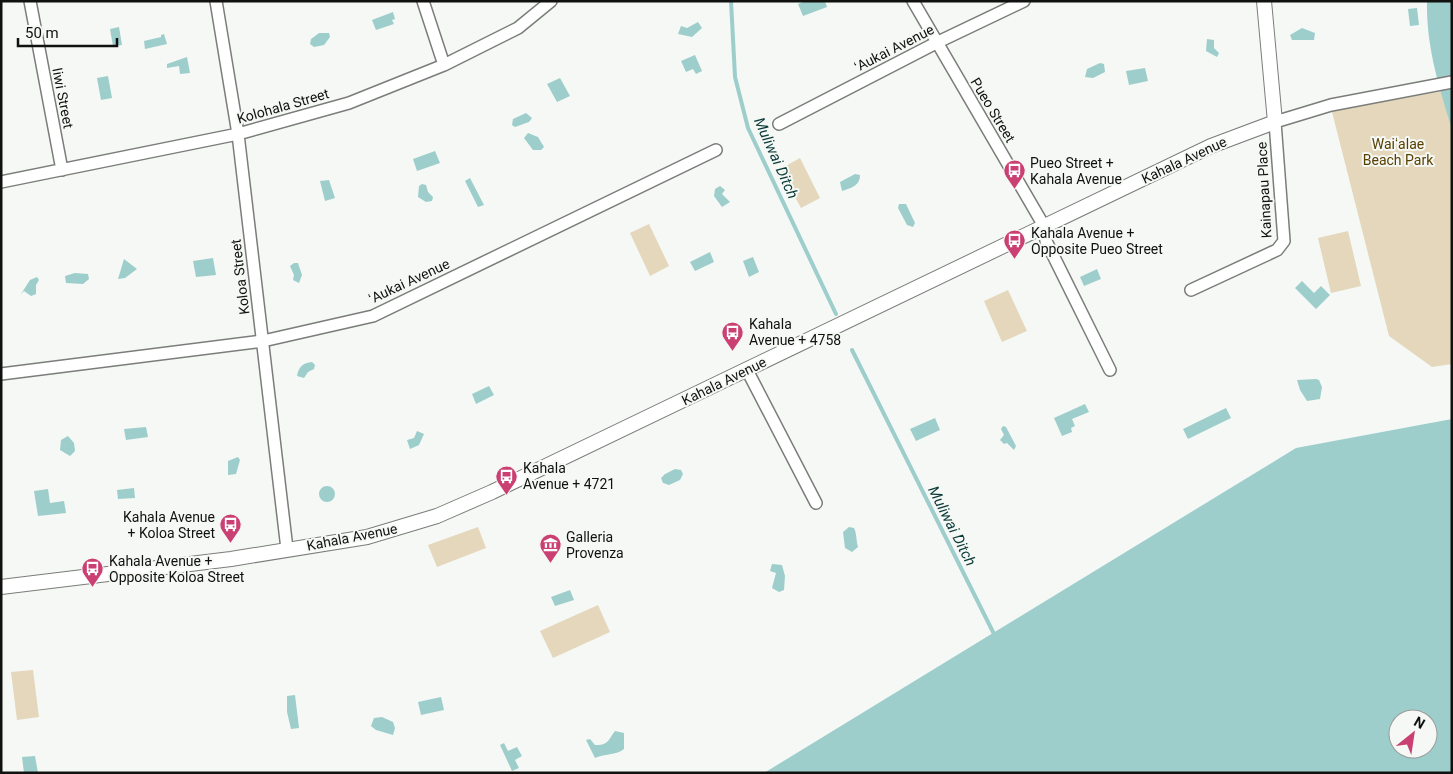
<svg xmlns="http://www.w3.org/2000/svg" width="1453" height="774" font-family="Roboto,sans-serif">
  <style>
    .green { fill: #e5d7bc }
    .water { fill: #9dcecc; fill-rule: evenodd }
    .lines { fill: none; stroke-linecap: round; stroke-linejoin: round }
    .stream { stroke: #9dcecc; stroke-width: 4 }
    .minor-casing { stroke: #7a7d79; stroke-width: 14 }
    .tertiary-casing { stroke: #7a7d79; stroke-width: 16 }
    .minor { stroke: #fff; stroke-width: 11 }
    .tertiary { stroke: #fff; stroke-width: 14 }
    .labels { text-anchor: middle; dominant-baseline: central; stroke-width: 4; stroke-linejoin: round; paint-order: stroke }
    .street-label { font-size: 14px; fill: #111210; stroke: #f5f8f4 }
    .park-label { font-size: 14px; fill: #5a4000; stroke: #f5f8f4 }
    .poi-label { font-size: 14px; fill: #111210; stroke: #f5f8f4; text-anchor: start }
    .water-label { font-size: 15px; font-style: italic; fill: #0b3b39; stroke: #f5f8f4 }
  </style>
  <rect width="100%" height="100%" fill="#f5f8f4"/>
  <path class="green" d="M1452 90V364L1432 367 1389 336 1331 108Z
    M800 158 820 198 801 208 780 169Z
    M649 224 669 266 650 276 630 233Z
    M1348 231 1361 286 1331 293 1318 238Z
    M1008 290 1027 331 1002 342 984 301Z
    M478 527 486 548 437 567 428 545Z
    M598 605 610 632 553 658 540 631Z
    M33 670 39 717 17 720 11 672Z"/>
  <path class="water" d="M806 1H825L827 7 803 16 798 4Z
    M1427 1H1452V129C1439 87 1426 46 1427 1Z
    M1417 8 1419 25 1410 26 1408 9Z
    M393 12 395 19 392 20 394 24 376 30 372 20Z
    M698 22 702 28 692 37 678 34 681 26 687 28Z
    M119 27 122 45 113 46 110 29Z
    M1302 28 1315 33 1314 40H1292L1290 35Z
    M319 33H329L330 37 324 45 314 47 310 44 311 39Z
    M164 34 167 44 145 49 144 41 161 37V35Z
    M1207 39 1214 40V48L1219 53 1217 57 1206 51Z
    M695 55 702 71 696 74 693 69 686 72 681 61Z
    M187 57 190 73 180 74 179 66 167 68V64Z
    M1100 63 1104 64 1105 72 1093 78 1085 77 1087 69Z
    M1145 68 1148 81 1129 85 1126 71Z
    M108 76 112 98 101 100 97 78Z
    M560 78 570 96 557 102 547 84Z
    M526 113 532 118 529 122 515 127 512 125 513 119Z
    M528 133 538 137 544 147 541 150H533L524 138Z
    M435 151 440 163 417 171 413 159Z
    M855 174 860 175C860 186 851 188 842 191L840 182Z
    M470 178 484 205 478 207 465 181Z
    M329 180 335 198 325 201 320 181Z
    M422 184 426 185 428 192 433 197 432 201 426 202 418 197 419 186Z
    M720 186 725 190 722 194 730 202 722 207 714 196 715 189Z
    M899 204H906L915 223 913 227 907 225 898 208Z
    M710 252 714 262 695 271 690 262Z
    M753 257 759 272 749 277 743 261Z
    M213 258 216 275 196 277 193 261Z
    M124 259 137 269 125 278 118 279Z
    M294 263H298L302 275 299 283 293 280 294 275 290 266Z
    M1097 269 1101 279 1084 286 1080 277Z
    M75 273 88 274 89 279 83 284 66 283 65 276Z
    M37 277 39 280 36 285V294L31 296 24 291 21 294 30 280Z
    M1302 281 1314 293 1321 286 1330 295 1316 309 1295 288Z
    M312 362 315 365 314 369 308 372 304 378 297 376C299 366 303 363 312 362Z
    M1316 379 1319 380 1322 387 1320 399 1307 401 1300 390 1297 380Z
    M489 386 494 395 476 404 472 394Z
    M1085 404 1089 412 1072 419 1075 426 1071 428 1072 432 1062 436 1054 418Z
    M1226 408 1231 418 1188 439 1183 429Z
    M935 418 940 430 916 441 910 429Z
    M1452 419V773H764L1296 448ZM1398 719H1428V749H1398Z
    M1003 426 1006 427 1016 446 1014 450 1007 443 1004 444 1000 440 1004 435 1001 429Z
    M146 427 148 437 126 440 124 429Z
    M417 431 424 434 419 445 410 449 407 440 414 438Z
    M68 436 74 443 75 451 70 456 60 450 61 440Z
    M238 457 240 460 236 474 228 475V461Z
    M675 469 681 470 683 474 680 480 669 485 663 483 661 478 665 474Z
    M319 494a8 8 0 1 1 16 0a8 8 0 1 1-16 0Z
    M134 488 135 498 118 499 117 490Z
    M48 489 50 503 64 501 66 513 38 516 34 491Z
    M849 527 854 528C857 534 856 540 858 547L852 552 845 548 843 532Z
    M772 564 782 565 785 576 784 590 779 592 772 588 776 573 770 571Z
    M570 590 574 600 555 606 551 597Z
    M295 695 299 728 291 729 287 712V696Z
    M441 697 444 710 421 715 418 702Z
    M382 717 393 722 395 728 393 735 376 730 371 726 374 718Z
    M615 731 624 733V749C617 755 603 754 595 758L586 740 590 739 595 745C608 746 608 740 615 731Z
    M504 743 508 751 517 747 522 756 515 760 519 768 512 771 500 745Z
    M35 756 38 773H24L22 757Z"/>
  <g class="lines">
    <path class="stream" d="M731 1 735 77 748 128 836 314
      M852 350 993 632"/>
    <defs>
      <path id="minor" d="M30 1 62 170
        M216 1 238 134 287 549
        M423 1 444 65
        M913 1 1044 226 1046 241 1110 370
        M779 124 936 43 1024 1
        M1 182 238 134 349 103 444 65 518 28 551 1
        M1191 290 1277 250 1284 241 1275 122 1331 105 1452 82
        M747 370 816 503
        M1 374 263 341 373 316 716 150"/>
      <path id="tertiary" d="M1 587 231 559 367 537 437 516 492 492 1211 146 1275 122 1264 1"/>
    </defs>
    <use href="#minor" class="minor-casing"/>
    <use href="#tertiary" class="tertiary-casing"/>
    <use href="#minor" class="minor"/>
    <use href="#tertiary" class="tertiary"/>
  </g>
  <defs>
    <symbol id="bus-pin" viewBox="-11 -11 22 30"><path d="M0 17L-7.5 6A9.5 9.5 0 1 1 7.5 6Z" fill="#cb4073" stroke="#f5f8f4"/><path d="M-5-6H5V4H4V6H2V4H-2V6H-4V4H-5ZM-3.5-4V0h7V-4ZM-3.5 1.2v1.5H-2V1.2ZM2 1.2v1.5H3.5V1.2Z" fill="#fff"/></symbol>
    <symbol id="museum-pin" viewBox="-11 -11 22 30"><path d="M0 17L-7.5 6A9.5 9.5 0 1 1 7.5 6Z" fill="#cb4073" stroke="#f5f8f4"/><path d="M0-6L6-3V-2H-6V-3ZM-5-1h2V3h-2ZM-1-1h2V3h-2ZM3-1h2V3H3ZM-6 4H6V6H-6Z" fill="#fff"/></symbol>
  </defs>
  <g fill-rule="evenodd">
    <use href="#bus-pin" x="1002" y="158" width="25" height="34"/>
    <use href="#bus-pin" x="1002" y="228" width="25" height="34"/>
    <use href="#bus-pin" x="720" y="320" width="25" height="34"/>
    <use href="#bus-pin" x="494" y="464" width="25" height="34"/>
    <use href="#bus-pin" x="218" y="512" width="25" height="34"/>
    <use href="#museum-pin" x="538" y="532" width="25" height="34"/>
    <use href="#bus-pin" x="80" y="556" width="25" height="34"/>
  </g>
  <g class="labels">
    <g class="street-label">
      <text transform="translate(894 48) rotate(-27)">ʻAukai Avenue</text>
      <text transform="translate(63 98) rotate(79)">Iiwi Street</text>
      <text transform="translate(283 106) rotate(-16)">Kolohala Street</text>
      <text transform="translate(993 110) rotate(59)">Pueo Street</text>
      <text transform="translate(1184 160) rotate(-25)">Kahala Avenue</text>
      <text transform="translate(1264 190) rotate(-93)">Kainapau Place</text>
      <text transform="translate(240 277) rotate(-97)">Koloa Street</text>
      <text transform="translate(409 281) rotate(-25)">ʻAukai Avenue</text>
      <text transform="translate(724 381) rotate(-26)">Kahala Avenue</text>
      <text transform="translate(352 537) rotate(-11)">Kahala Avenue</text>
    </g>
    <g class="park-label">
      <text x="1398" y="144">Waiʻalae<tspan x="1398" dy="16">Beach Park</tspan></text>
    </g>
    <g class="poi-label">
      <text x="1030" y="163">Pueo Street +<tspan x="1030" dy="16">Kahala Avenue</tspan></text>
      <text x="1031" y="233">Kahala Avenue +<tspan x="1031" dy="16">Opposite Pueo Street</tspan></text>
      <text x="749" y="324">Kahala<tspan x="749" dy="16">Avenue + 4758</tspan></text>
      <text x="523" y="468">Kahala<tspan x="523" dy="16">Avenue + 4721</tspan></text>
      <text x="215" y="517" text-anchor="end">Kahala Avenue<tspan x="215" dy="16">+ Koloa Street</tspan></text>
      <text x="566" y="537">Galleria<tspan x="566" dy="16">Provenza</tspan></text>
      <text x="109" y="561">Kahala Avenue +<tspan x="109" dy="16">Opposite Koloa Street</tspan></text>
    </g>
    <g class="water-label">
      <text transform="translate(776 158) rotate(66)">Muliwai Ditch</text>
      <text transform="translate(952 526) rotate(63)">Muliwai Ditch</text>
    </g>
  </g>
  <rect width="1453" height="774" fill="none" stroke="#111210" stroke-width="5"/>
  <g transform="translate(1413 734) rotate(30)"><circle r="24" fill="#f5f8f4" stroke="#9a9c99"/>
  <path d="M0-4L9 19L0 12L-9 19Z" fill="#cb4073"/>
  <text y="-8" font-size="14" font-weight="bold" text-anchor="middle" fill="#111210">N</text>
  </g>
  <path d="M18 38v8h99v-8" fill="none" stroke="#111210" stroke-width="2.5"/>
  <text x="25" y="38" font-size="15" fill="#111210" stroke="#f5f8f4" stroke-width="4" paint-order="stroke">50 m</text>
</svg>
